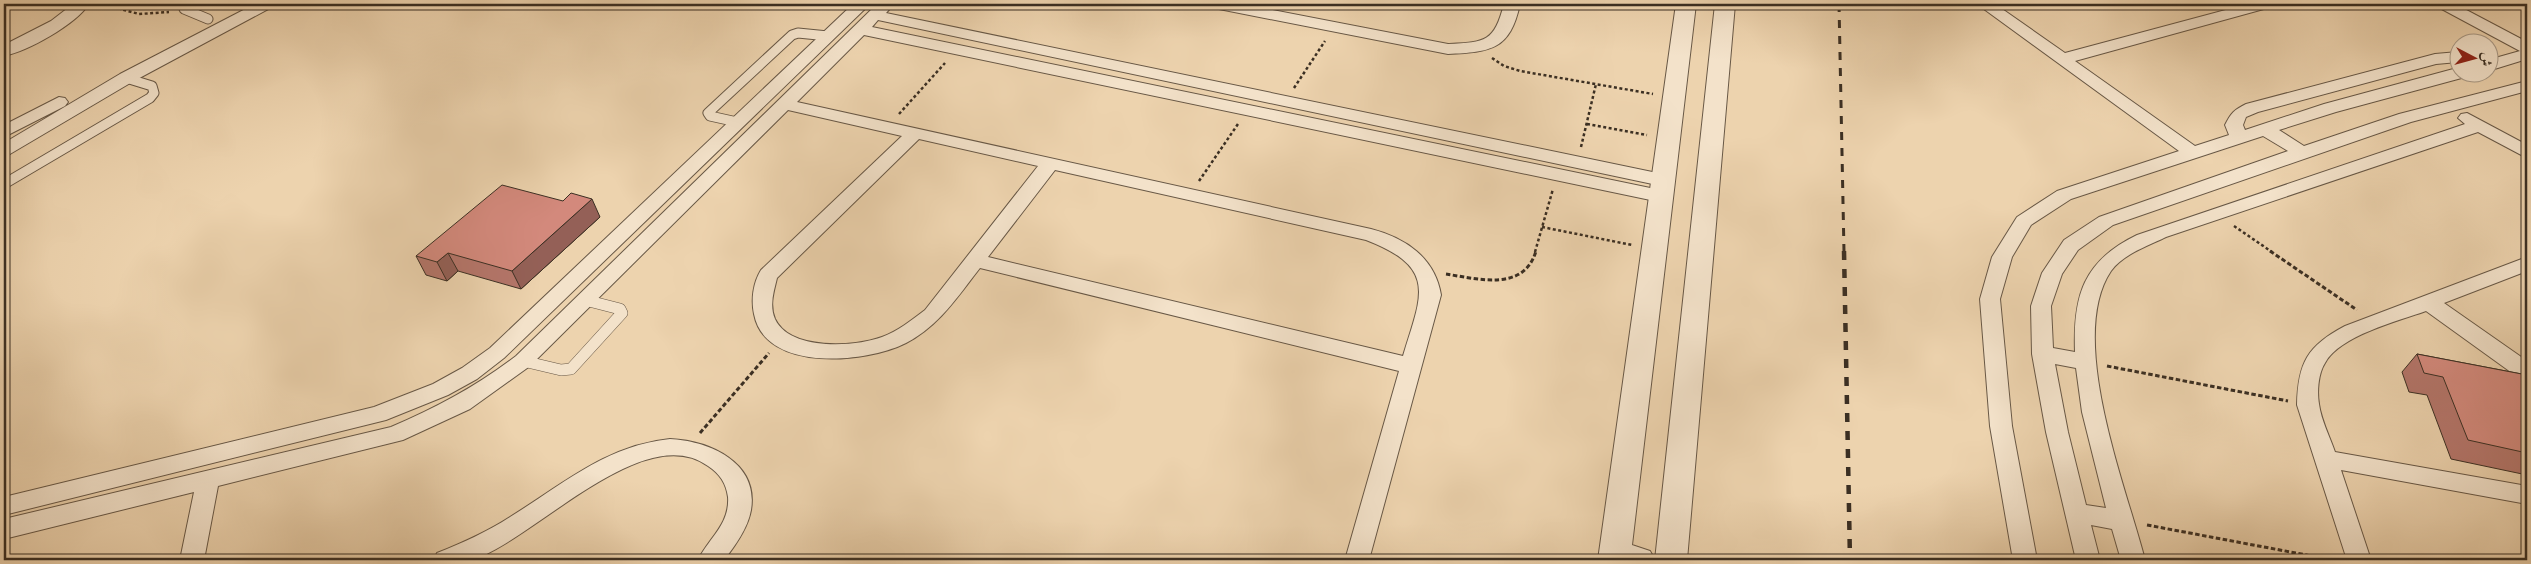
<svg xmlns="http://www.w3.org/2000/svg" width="2531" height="564" font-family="'IM FELL English',Amiri,serif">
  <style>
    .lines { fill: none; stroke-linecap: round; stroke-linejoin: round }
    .service-far1-casing { stroke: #685846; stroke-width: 11 }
    .service-casing { stroke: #685846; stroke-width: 12 }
    .minor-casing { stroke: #685846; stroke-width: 2 }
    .tertiary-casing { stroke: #685846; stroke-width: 2 }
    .path-far1 { stroke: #3b2f23; stroke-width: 2.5; stroke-dasharray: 3 2.5; stroke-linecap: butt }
    .path { stroke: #3b2f23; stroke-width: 3; stroke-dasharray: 4.5 2.5; stroke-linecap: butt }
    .service-far1 { stroke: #f3e2ca; stroke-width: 9 }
    .service { stroke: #f3e2ca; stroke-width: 11 }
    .minor { fill: #f3e2ca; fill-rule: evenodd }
    .tertiary { fill: #f3e2ca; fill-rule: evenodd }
    .rail-far1 { stroke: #3b2f23; stroke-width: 3; stroke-dasharray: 8 8; stroke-linecap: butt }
    .rail { stroke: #3b2f23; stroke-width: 4.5; stroke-dasharray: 9 9; stroke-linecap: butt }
    .wall { fill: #b5766b; stroke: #3b2f23 }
    .shaded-wall { fill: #946057; stroke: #3b2f23 }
    .building { fill: #d3897c; stroke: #3b2f23 }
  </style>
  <rect width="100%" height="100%" fill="#edd3ae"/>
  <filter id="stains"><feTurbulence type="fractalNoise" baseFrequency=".004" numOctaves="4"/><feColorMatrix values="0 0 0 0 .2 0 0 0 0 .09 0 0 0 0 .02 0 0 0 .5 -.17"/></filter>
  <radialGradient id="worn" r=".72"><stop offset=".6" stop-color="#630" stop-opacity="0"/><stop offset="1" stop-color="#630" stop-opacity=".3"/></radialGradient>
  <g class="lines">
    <defs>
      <path id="service-far1" d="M187 4 184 9 208 19
        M737 122 710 116 708 113 792 35 798 33 828 36
        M4 184 150 98 154 93 152 86 126 78"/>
      <path id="service" d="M523 361 561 370 571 369 622 313 620 309 585 300"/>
      <path id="minor" d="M73 4H89C75 25 28 51 4 56V45L51 21Z
        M255 4H274L272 7 132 82 10 154 4 155V143L120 74Z
        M853 4H870L504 358 477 379 448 395 386 420 4 515V497L374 407 433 384 462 368 490 348Z
        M877 4H894L886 13 1662 174 1669 176 1671 180 1669 184 1662 186 878 20 872 27 1660 190 1667 192 1669 196 1667 200 1660 202 864 35 797 102 1371 229C1406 238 1435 258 1441 295L1369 560H1345L1399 371 980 268C958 296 939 326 906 343 867 363 765 373 754 314 751 300 753 283 761 270L902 136 788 110 530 366 470 409 403 440 218 486 204 560H180L194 492 4 539V519L391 427C436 408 477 386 516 356ZM919 139 1038 166 925 310C912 320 898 331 882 337 855 347 790 351 775 319 769 305 774 291 777 278ZM1055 170 1366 240C1439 268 1421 296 1403 356L988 257Z
        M1211 4H1242L1448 44C1486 42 1494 42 1504 4H1520C1510 50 1491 52 1448 54L1219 9Z
        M1977 4H1995L2065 53 2248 4H2273L2271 7 2075 61 2195 146 2229 135 2225 125C2231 113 2234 110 2246 104L2435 54 2458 52V62L2436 64 2258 112 2246 117 2243 125 2245 130 2324 104 2457 68 2458 72H2471L2469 76 2336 112 2279 130 2304 146 2399 114 2527 81V91L2411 122 2113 225 2078 250 2062 274 2051 306 2053 348 2075 352C2073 296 2083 261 2137 235L2465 124 2458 118 2461 114 2467 113 2527 145V158L2478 132 2166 237C2148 246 2123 254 2111 271 2066 338 2127 489 2145 560H2121L2112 529 2091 525 2100 560H2076L2046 432 2032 354 2031 306 2042 273 2064 240 2099 217 2288 151 2263 136 2071 199 2031 225 2012 257 2000 299 2012 426 2037 560H2013L1990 426 1980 299 1992 257 2017 217 2057 191 2179 151ZM2055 364 2076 368 2082 412 2106 508 2086 505 2068 432Z
        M2436 4H2455L2527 42V59L2488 71V60L2520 51 2438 7Z
        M59 97 65 98 68 102 65 106 4 137V125Z
        M2527 257V271L2444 303 2527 361V380L2519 378 2426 311C2398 321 2339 336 2325 363 2318 374 2317 392 2319 404 2321 420 2330 437 2335 452L2527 486V504L2341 470 2371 560H2347L2297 405C2298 363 2307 346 2345 326Z
        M670 439C709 441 759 462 751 510 748 528 735 546 724 560H698C709 538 730 524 728 497 726 483 720 474 708 466 643 419 534 540 472 560 461 563 445 560 434 560L437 553C462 543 487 532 510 517 562 485 607 445 670 439Z"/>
      <path id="tertiary" d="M1676 4H1696L1632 545 1650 551 1655 560H1598Z
        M1715 4H1735L1687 560H1655Z"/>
    </defs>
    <use href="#service-far1" class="service-far1-casing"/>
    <use href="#service" class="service-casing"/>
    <use href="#minor" class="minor-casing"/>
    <use href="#tertiary" class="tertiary-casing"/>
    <path class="path-far1" d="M102 4 139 14 169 12
      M1492 58 1504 66 1520 71 1653 94
      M1294 88 1325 41
      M899 114 945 63
      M1587 124 1647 135
      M1581 147 1596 84
      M1199 181 1238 124
      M2234 226 2272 252
      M1542 227 1632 245
      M1535 252 1553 189"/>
    <path class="path" d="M2270 251 2357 310
      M1446 274C1478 279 1524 292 1536 251
      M2107 366 2288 401
      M700 433 769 353
      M2147 525 2333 560"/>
    <use href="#service-far1" class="service-far1"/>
    <use href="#service" class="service"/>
    <use href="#minor" class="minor"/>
    <use href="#tertiary" class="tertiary"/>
    <path class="rail-far1" d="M1839 4 1844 252"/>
    <path class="rail" d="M1844 251 1850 560"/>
  </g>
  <path class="wall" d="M600 217 521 289 458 271 447 281 426 275 416 256Z
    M2417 354 2527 375V475L2451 459 2427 395 2409 392 2402 372Z"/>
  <path class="shaded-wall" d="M592 199 600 217 521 289 512 271Z
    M448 253 458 271 447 281 437 262Z"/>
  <path class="building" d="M502 185 563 201 571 193 592 199 512 271 448 253 437 262 416 256Z
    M2417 354 2527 375V453L2468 440 2443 377 2424 373Z"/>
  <rect width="2531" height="564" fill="none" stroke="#edd3ae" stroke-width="20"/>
  <rect x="5" y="5" width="2521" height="554" fill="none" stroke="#3b2f23" stroke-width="2.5"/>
  <rect x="10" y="10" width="2511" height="544" fill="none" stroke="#3b2f23"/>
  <g transform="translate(2474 58) rotate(96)"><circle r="24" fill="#f3e2ca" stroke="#a99a87"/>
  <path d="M0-4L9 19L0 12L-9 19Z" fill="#8f2418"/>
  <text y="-8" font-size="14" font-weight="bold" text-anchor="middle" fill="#3b2f23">ش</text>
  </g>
  <rect width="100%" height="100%" filter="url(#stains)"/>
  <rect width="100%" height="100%" fill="url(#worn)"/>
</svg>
